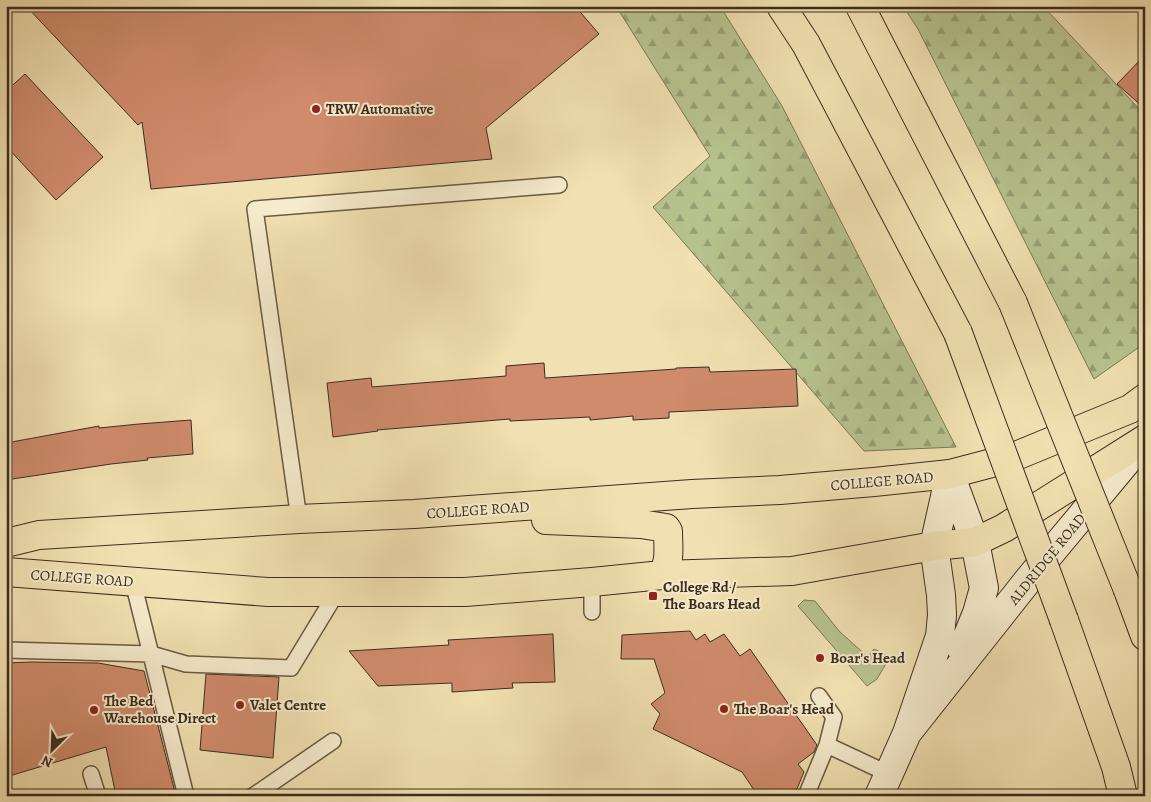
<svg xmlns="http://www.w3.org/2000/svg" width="1151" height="802" font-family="Alegreya,serif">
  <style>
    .forest { fill: url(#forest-firs); stroke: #7a7857 }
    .garden { fill: #b7c38e; stroke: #7a7857 }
    .building { fill: #cf8b6c; stroke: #3c2d20 }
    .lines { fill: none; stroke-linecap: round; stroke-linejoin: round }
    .lane-casing { stroke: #695a44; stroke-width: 18 }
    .secondary-casing { stroke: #3c2d20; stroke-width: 30 }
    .primary-casing { stroke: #3c2d20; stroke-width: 30 }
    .highway-casing { stroke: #3c2d20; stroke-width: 30 }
    .lane { stroke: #f6ebcc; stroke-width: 15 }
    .secondary { stroke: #f6ebcc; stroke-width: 28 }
    .primary { stroke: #f1e0b1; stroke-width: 28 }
    .highway { stroke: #f1e0b1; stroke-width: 28 }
    .highway-bridge-casing { stroke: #3c2d20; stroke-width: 30; stroke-linecap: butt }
    .highway-bridge { stroke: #f1e0b1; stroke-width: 28 }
    .poi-dot { fill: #8f2418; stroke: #f6ebcc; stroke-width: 2 }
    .labels { text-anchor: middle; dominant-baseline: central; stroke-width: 4; stroke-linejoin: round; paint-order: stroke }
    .poi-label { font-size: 15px; font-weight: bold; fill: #3c2d20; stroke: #f6ebcc; text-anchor: start }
    .street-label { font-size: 15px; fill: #3c2d20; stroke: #f6ebcc }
  </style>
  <defs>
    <pattern id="forest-firs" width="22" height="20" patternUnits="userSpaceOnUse" patternTransform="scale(1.25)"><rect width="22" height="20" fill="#b7c38e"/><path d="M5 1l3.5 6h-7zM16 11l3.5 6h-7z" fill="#969f74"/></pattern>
  </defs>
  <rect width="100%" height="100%" fill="#f1e0b1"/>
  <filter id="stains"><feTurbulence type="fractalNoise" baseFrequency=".004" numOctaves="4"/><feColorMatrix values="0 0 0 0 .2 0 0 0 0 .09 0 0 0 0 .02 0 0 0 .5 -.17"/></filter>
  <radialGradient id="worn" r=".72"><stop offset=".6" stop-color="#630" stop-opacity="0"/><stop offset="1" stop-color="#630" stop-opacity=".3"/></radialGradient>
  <path class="forest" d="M616 6H720L782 106 956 447 864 451 653 207 710 156Z
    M903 6H1043L1145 115V343L1094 379 918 29Z"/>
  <path class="garden" d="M804 600 815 601 840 632 868 657 874 649 890 657 877 679 867 686 798 606Z"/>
  <path class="building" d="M26 6H575L599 34 486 128 492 159 151 189 142 122 138 125Z
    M1145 55V109L1117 84Z
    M25 74 103 157 56 200 6 146V91Z
    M544 363 545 378 676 369V368L709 367 710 372 796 369 798 406 669 412V418L633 420V416L590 420V417L510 421V419L377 430 378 431 333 437 327 383 371 378 372 387 506 376V366Z
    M191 420 193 454 147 458 148 460 111 464 6 480V443L99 426V428L139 424Z
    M690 631 696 640 705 634 710 642 724 634 740 656 750 649 817 745 814 752 798 764 804 772 794 796H759L754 790 742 772 653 729 660 714 651 704 665 693 654 659H621L622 635Z
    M553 634 555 682 512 683 513 688 452 692V683L378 686 349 651 449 645 448 640Z
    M31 662 98 663 144 671 176 796H116L106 747 6 777V663Z
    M206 674 279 677 273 758 200 750Z"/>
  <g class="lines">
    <defs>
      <path id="lane" d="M299 519 255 209 559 185
        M133 582 186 796
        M592 612V582
        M6 650 151 654 186 664 291 668 337 592
        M819 696 834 717 827 745
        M91 774 98 796
        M253 796 333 741
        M806 796 827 745 889 774"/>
      <path id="secondary" d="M950 474 975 542 984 588 977 613 962 650
        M907 733 1029 579 1142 443
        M879 796 907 733 940 636 942 615 941 595 934 546 950 474"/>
      <path id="primary" d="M546 520 641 524 666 528 668 531C668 547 671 562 662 575
        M6 543 39 535 299 519 414 514 692 494 780 490 874 482 950 474 1011 458 1130 409 1145 398
        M6 572 268 592H465L592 582 662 575 792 571 934 546 975 542 1004 528 1145 439"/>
      <path id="highway" d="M781 6 806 44 958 333
        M860 6 1013 303
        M1128 590 1145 636
        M1064 620 1116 767 1123 796"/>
    </defs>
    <use href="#lane" class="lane-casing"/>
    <use href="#secondary" class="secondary-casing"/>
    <use href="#primary" class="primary-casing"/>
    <use href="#highway" class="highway-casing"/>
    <use href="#lane" class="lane"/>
    <use href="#secondary" class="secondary"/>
    <use href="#primary" class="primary"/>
    <use href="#highway" class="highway"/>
    <defs>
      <path id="highway-bridge" d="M1013 303 1128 590
        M958 333 1064 620"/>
    </defs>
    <use href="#highway-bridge" class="highway-bridge-casing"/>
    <use href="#highway-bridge" class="highway-bridge"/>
  </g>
  <g class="poi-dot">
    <circle cx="316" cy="109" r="5"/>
    <rect x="648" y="591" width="10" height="10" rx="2.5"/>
    <circle cx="820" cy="658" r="5"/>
    <circle cx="240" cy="705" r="5"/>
    <circle cx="724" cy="709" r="5"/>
    <circle cx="94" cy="710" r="5"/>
  </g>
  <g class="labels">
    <g class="poi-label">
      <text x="326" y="109">TRW Automative</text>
      <text x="663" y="587">College Rd /<tspan x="663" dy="17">The Boars Head</tspan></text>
      <text x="830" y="658">Boar's Head</text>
      <text x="104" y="701">The Bed<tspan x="104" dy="17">Warehouse Direct</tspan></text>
      <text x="250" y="705">Valet Centre</text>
      <text x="734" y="709">The Boar's Head</text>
    </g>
    <g class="street-label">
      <text transform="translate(882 481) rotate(-5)">COLLEGE ROAD</text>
      <text transform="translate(478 510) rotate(-4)">COLLEGE ROAD</text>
      <text transform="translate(1047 559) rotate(-51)">ALDRIDGE ROAD</text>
      <text transform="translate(82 578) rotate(4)">COLLEGE ROAD</text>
    </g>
  </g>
  <rect width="1151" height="802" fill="none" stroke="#f1e0b1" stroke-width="25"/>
  <rect x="8" y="8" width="1136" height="787" fill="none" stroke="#3c2d20" stroke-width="2.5"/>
  <rect x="12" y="12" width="1126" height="777" fill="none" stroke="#3c2d20"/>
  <g transform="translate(52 750) rotate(204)" stroke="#f6ebcc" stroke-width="4" paint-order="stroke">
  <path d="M0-4L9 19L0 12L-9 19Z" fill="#3c2d20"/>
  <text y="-8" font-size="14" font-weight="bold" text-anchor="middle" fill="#3c2d20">N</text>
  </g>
  <rect width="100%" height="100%" filter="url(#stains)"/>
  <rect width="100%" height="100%" fill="url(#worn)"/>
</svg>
